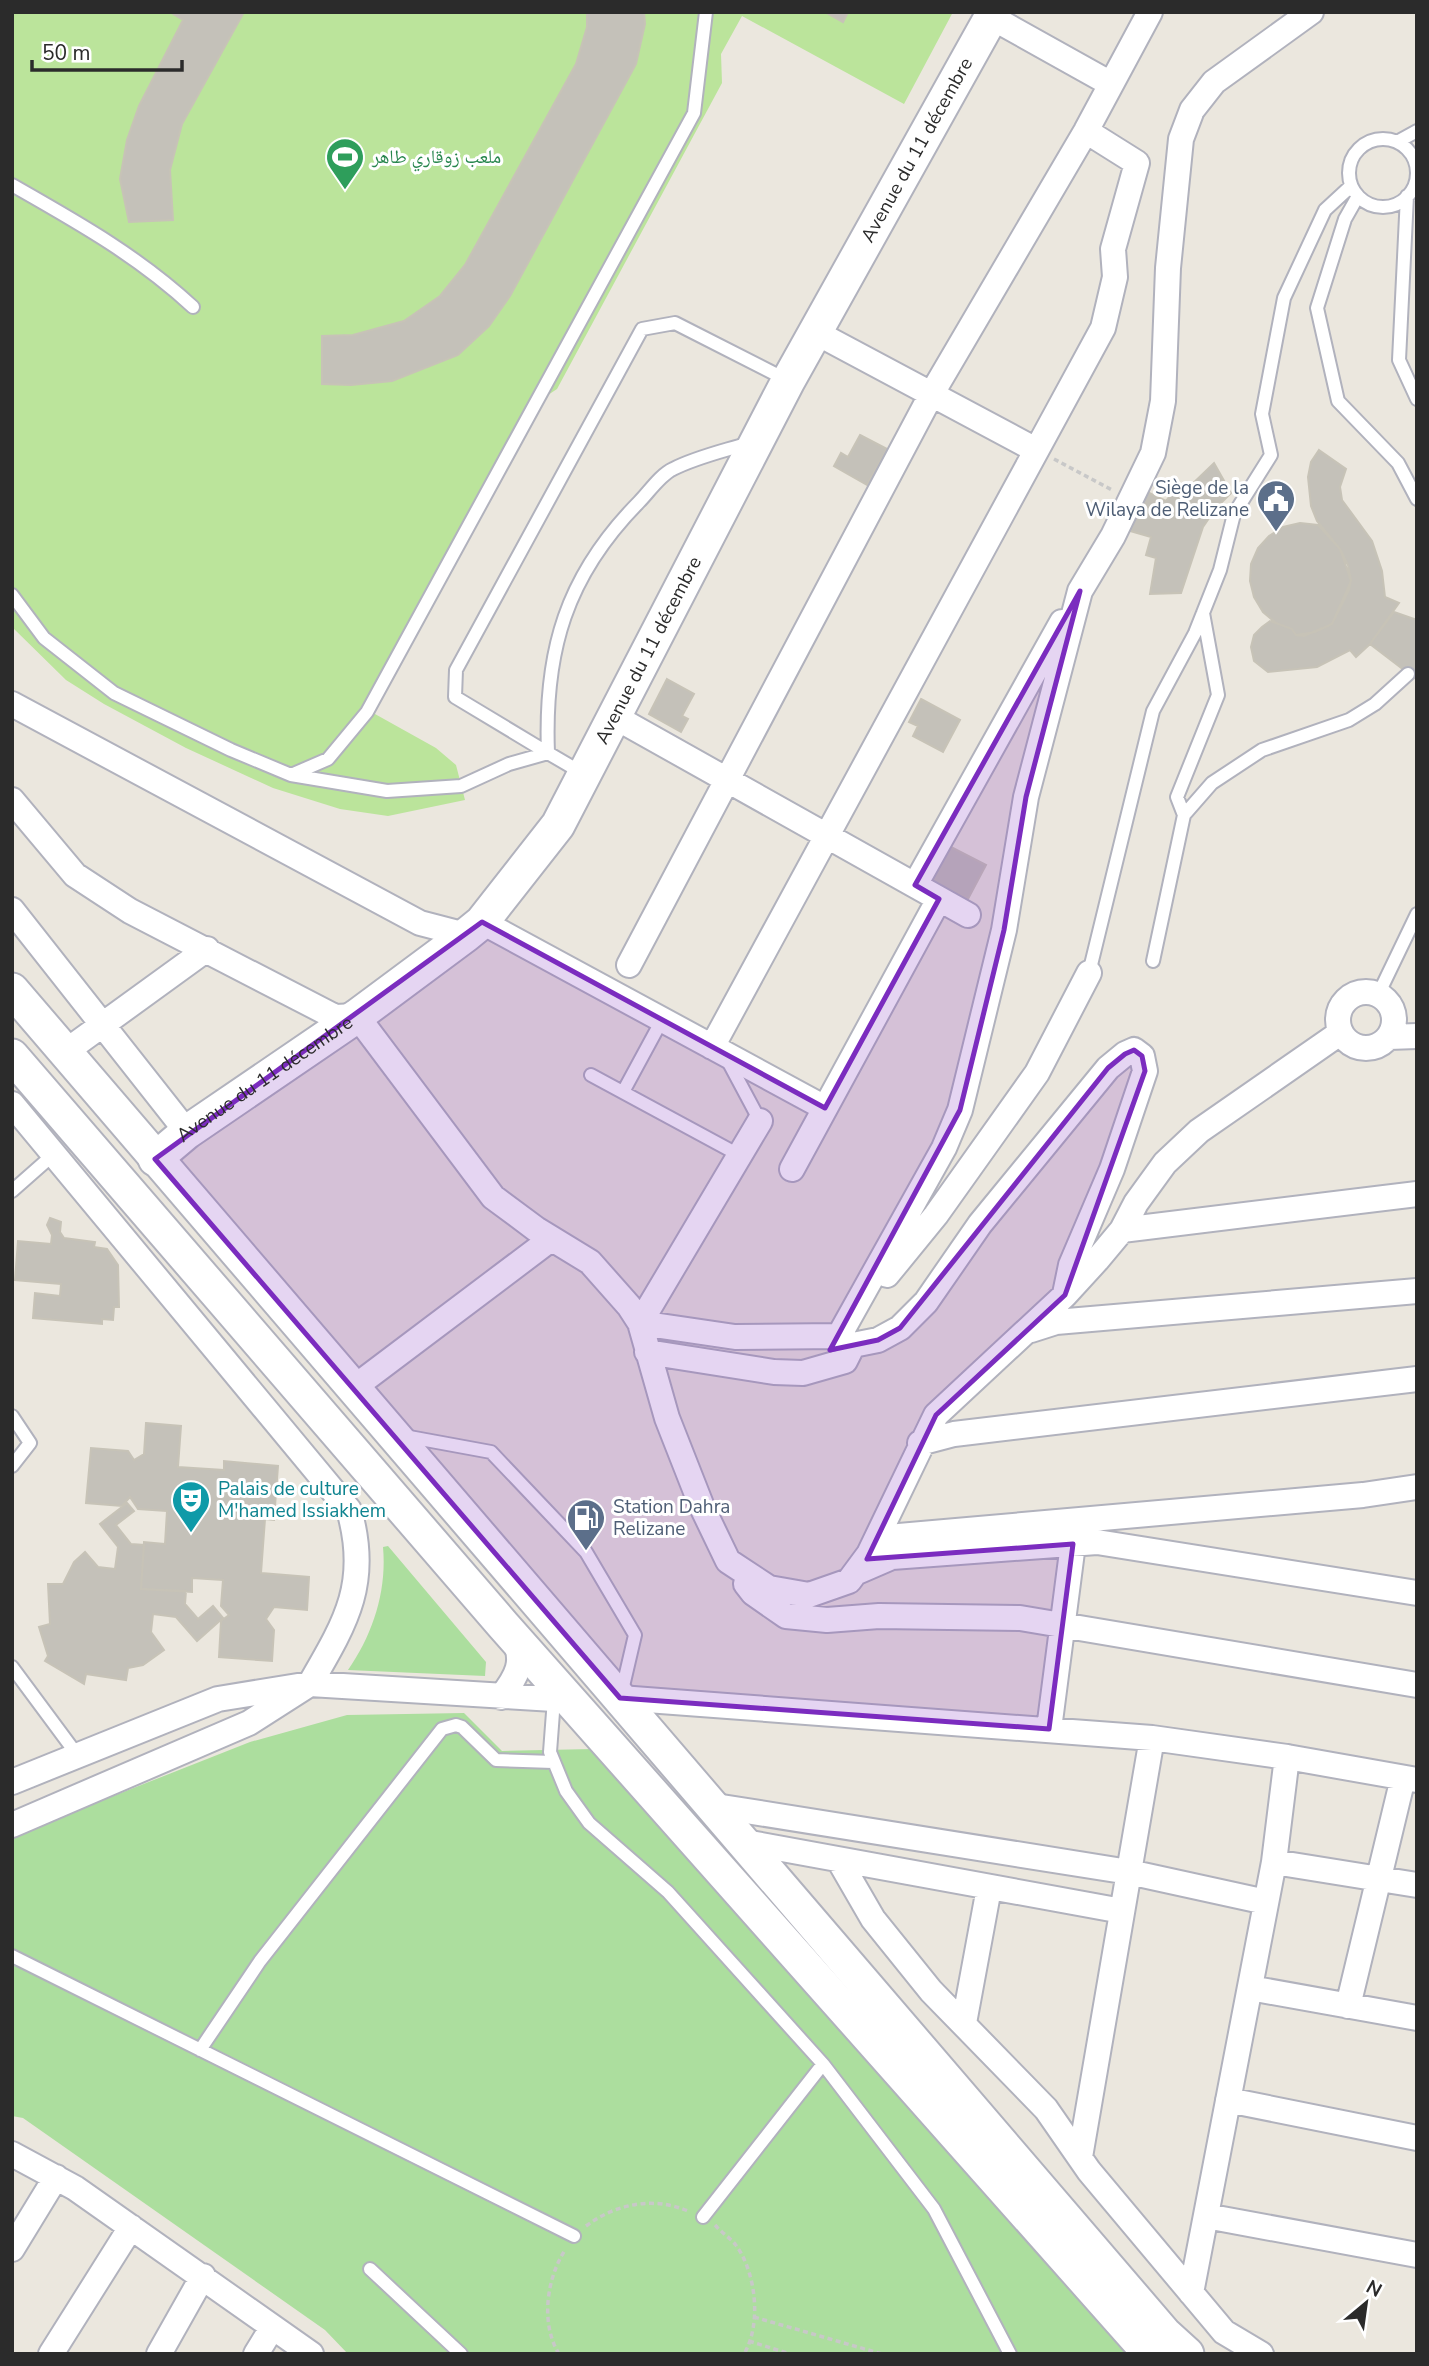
<svg xmlns="http://www.w3.org/2000/svg" width="1429" height="2366" font-family="'Nunito Sans','Noto Naskh Arabic',sans-serif">
  <style>
    .green { fill: #acde9e }
    .pitch { fill: #bbe49b }
    .building { fill: #c4c1b9; stroke: #c7c3b7; stroke-width: 2 }
    .lines { fill: none; stroke-linecap: round; stroke-linejoin: round }
    .lane-casing { stroke: #b1b2bd; stroke-width: 16 }
    .street-casing { stroke: #b1b2bd; stroke-width: 28 }
    .secondary-casing { stroke: #b1b2bd; stroke-width: 37 }
    .path { stroke: #c8c8c8; stroke-width: 3.5; stroke-dasharray: 5 3.5; stroke-linecap: butt }
    .lane { stroke: #fff; stroke-width: 12 }
    .street { stroke: #fff; stroke-width: 24 }
    .secondary { stroke: #fff; stroke-width: 33 }
    .marked { fill: #7b2cbf; fill-opacity: 0.2; stroke: #7b2cbf; stroke-width: 5; stroke-linejoin: round }
    .labels { text-anchor: middle; dominant-baseline: central; stroke-width: 6; stroke-linejoin: round; paint-order: stroke }
    .street-label { font-size: 19px; fill: #2b2b2b; stroke: #fff }
    .leisure-label { font-size: 19px; fill: #27864d; stroke: #fff; text-anchor: start }
    .service-label { font-size: 19px; fill: #4e5e75; stroke: #fff; text-anchor: end }
    .culture-label { font-size: 19px; fill: #0d838f; stroke: #fff; text-anchor: start }
  </style>
  <rect width="100%" height="100%" fill="#ebe7de"/>
  <path class="green" d="M388 1546 486 1662 485 1676 348 1670C373 1634 387 1591 383 1547Z
    M464 1713 502 1751 593 1749 1128 2354H348L325 2330 23 2118 12 2116V1836L250 1742 347 1715Z"/>
  <path class="pitch" d="M12 12H953L904 104 742 16 721 54 722 83 557 389 533 405 366 709 436 748 456 765 465 800 388 816 340 809 273 788 186 748 104 704 66 680 12 627Z"/>
  <path class="building" d="M170 12H244L182 124 170 170 173 220 129 222 120 179 127 140 139 106 183 20Z
    M587 12H644L645 24 636 64 510 296 489 326 458 355 392 381 351 385 322 384V336L353 335 404 321 440 296 465 265 576 64 587 27Z
    M825 12H848L843 22Z
    M860 435 887 449 867 485 834 466 841 453 848 457Z
    M1319 450 1346 469 1340 487 1342 500 1372 541 1382 571 1385 597 1399 603 1370 644 1356 657 1350 650 1317 667 1268 672 1254 661 1251 647 1254 635 1262 627 1270 621 1292 629 1296 635 1315 632 1332 624 1349 590 1351 580 1348 565 1340 549 1317 521 1311 506 1308 477 1311 462Z
    M1214 463 1231 493 1216 508 1203 527 1181 593 1150 594 1156 558 1146 555 1151 537 1120 528 1137 487 1166 501 1179 484 1186 490Z
    M1300 523 1318 525 1340 549 1351 581 1332 624 1304 636 1296 635 1292 629 1276 623 1263 612 1254 597 1250 581 1251 564 1258 548 1269 536 1283 527Z
    M1394 612 1417 620V680L1370 644Z
    M667 679 694 694 682 716 688 719 681 732 649 714Z
    M921 699 960 720 943 752 913 736 918 726 909 722Z
    M947 845 986 865 968 899 929 879Z
    M50 1218 61 1222 60 1232 64 1238 95 1242 94 1247 107 1249 118 1265 119 1307H114L113 1320 102 1319V1324L33 1318 35 1293 60 1296 61 1284 15 1280 18 1241 51 1244 52 1235 47 1225Z
    M146 1423 181 1426 178 1467 224 1470V1461L278 1466 274 1520 265 1519 261 1573 309 1577 307 1610 274 1607 266 1619 274 1630 272 1661 219 1657 221 1621 229 1615 221 1606 223 1580 192 1578V1592L141 1589 144 1542 165 1544 167 1511 138 1509 130 1497 122 1506 86 1503 91 1448 128 1451 134 1460 144 1454Z
    M127 1503 134 1511 116 1525 131 1544 144 1545 141 1589 186 1591 185 1604 198 1619 213 1606 223 1618 197 1641 176 1617 153 1614 151 1632 164 1650 143 1665 128 1668 126 1680 86 1674 84 1684 45 1661 48 1656 39 1627 50 1624 48 1584H63L74 1562 85 1552 98 1567 115 1569 118 1547 100 1524Z"/>
  <g class="lines">
    <defs>
      <path id="lane" d="M1349 173a34 34 0 1 1 68 0a34 34 0 1 1-68 0Z
        M1397 142 1417 131
        M12 185C77 222 138 256 193 307
        M1358 196 1345 219 1317 308 1338 401 1398 463 1417 499
        M1407 196 1399 360 1417 399
        M12 595 44 638 114 693 231 750 291 775 387 791 461 786 509 764 548 753 584 774
        M548 753 455 697 456 670 642 329 675 323 787 380
        M548 753C544 651 566 576 639 502 649 492 660 475 673 469 696 457 724 451 749 443
        M291 775 328 759 367 712 694 113 706 12
        M1184 815 1177 797 1218 695 1203 613
        M1153 961 1184 815 1212 783 1262 750 1349 720 1375 704 1408 674
        M1089 973 1153 711 1195 633 1220 570 1234 514 1271 455 1262 414 1284 298 1325 210 1351 186
        M1378 995 1417 914
        M728 1061 760 1121
        M591 1075 739 1155
        M623 1092 662 1020
        M12 1191 54 1154
        M12 1416 30 1443 12 1466
        M404 1436 491 1452 586 1552 635 1635 621 1695
        M12 1667 78 1756
        M554 1699 550 1752 566 1791 589 1823 668 1892 823 2064 934 2209 1010 2354
        M12 1956 574 2236
        M200 2050 260 1961 442 1729 456 1725 462 1727 496 1760 553 1762
        M703 2217 823 2064
        M370 2269 461 2354"/>
      <path id="street" d="M991 17 1111 84
        M815 332 1036 450
        M12 704 420 923 466 935
        M615 717 968 915
        M12 800 75 875 130 911 335 1017 357 1016 493 1197 536 1229 590 1262 629 1306 640 1323 667 1418 702 1507 728 1561 769 1588 809 1595 849 1581 869 1554 936 1415 1065 1295 1097 1260 1122 1230 1136 1203 1165 1163 1199 1131 1340 1033
        M915 885 1062 622
        M12 910 187 1132
        M482 922 825 1108
        M629 965 931 395 1086 131 1150 12
        M1338 1020a28 28 0 1 1 56 0a28 28 0 1 1-56 0Z
        M1389 1037 1417 1036
        M712 1047 1103 328 1115 277 1113 249 1137 163 1086 131
        M65 1052 207 949
        M12 1104 349 1510C370 1583 346 1622 310 1684L570 1700
        M792 1169 939 899
        M1122 1230 1417 1194
        M887 1275 936 1215 1037 1073 1089 973
        M1031 1330 1056 1322 1417 1291
        M839 1336 944 1148 960 1110 1004 930 1026 797 1080 591 1113 536 1153 453 1163 401 1168 268 1181 139 1192 110 1214 82 1311 12
        M853 1345 878 1340 900 1328 926 1302 980 1224 1108 1068 1125 1054 1134 1050 1142 1056 1145 1071 1112 1169 1071 1265 1065 1294
        M647 1352 774 1372 803 1373 845 1361 853 1345 839 1336 735 1337 640 1323 760 1121
        M352 1389 551 1239
        M920 1443 954 1434 1417 1379
        M869 1554 899 1536 1363 1495 1417 1487
        M855 1573 892 1557 1097 1542 1417 1593
        M746 1584 753 1593 786 1616 827 1620 879 1616 1020 1618 1417 1685
        M501 1697C516 1678 527 1660 512 1637
        M620 1698 1152 1738 1287 1757 1417 1780
        M1049 1729 1073 1544
        M12 1782 218 1699 310 1684 249 1723 12 1825
        M709 1805 1129 1872 1266 1902
        M739 1841 1122 1911
        M840 1862 873 1919 931 1991 1046 2109 1089 2171 1224 2332 1261 2354
        M1274 1862 1417 1885
        M1250 1988 1417 2018
        M1348 2006 1403 1778
        M964 2023 989 1888
        M1228 2100 1417 2138
        M12 2154 75 2188 311 2354
        M1080 2157 1152 1738
        M1206 2216 1417 2255
        M12 2249 56 2177
        M1191 2293 1274 1862 1287 1757
        M51 2354 131 2227
        M159 2354 203 2276
        M256 2354 272 2328"/>
      <g id="secondary">
        <path d="M12 990 1165 2334 1187 2354"/>
        <path d="M12 1056 503 1625 1150 2354"/>
        <path id="s1" d="M155 1159 187 1132 357 1016 466 935 482 922 558 825 788 381 994 12"/>
      </g>
    </defs>
    <use href="#lane" class="lane-casing"/>
    <use href="#street" class="street-casing"/>
    <use href="#secondary" class="secondary-casing"/>
    <path class="path" d="M1054 459 1112 490
      M715 2225C721 2232 729 2237 735 2244 756 2271 762 2324 744 2354
      M586 2226C617 2203 655 2196 690 2212
      M754 2317 882 2354
      M749 2341 790 2354
      M559 2354C540 2323 547 2278 565 2250"/>
    <use href="#lane" class="lane"/>
    <use href="#street" class="street"/>
    <use href="#secondary" class="secondary"/>
  </g>
  <path class="marked" d="M1080 591 1026 797 1004 930 960 1110 830 1350 878 1340 900 1328 1108 1068 1125 1054 1134 1050 1142 1056 1145 1071 1065 1295 936 1415 867 1559 1073 1544 1049 1729 620 1698 155 1159 482 922 825 1108 939 899 915 885Z"/>
  <defs>
    <symbol id="stadium-pin" viewBox="-11 -11 22 30"><path d="M0 17L-7.5 6A9.5 9.5 0 1 1 7.5 6Z" fill="#2e9e5b" stroke="#fff"/><path d="M0-5a6.5 5 0 1 0 0 10a6.5 5 0 1 0 0-10ZM-3.5-1.8h7v3.6h-7Z" fill="#fff"/></symbol>
    <symbol id="civic-pin" viewBox="-11 -11 22 30"><path d="M0 17L-7.5 6A9.5 9.5 0 1 1 7.5 6Z" fill="#5c6f8a" stroke="#fff"/><path d="M-.6-6.5H3V-4.5H.6V-3L4-1V1h2V6H-6V1h2V-1L-.6-3ZM-1.2 2.5V6h2.4V2.5Z" fill="#fff"/></symbol>
    <symbol id="theatre-pin" viewBox="-11 -11 22 30"><path d="M0 17L-7.5 6A9.5 9.5 0 1 1 7.5 6Z" fill="#0f9aa8" stroke="#fff"/><path d="M-5-5.5Q0-4 5-5.5V0Q5 5 0 6Q-5 5-5 0ZM-3.3-2.5H-1v1.5H-3.3ZM1-2.5H3.3v1.5H1ZM-2.8 1Q0 5.5 2.8 1Z" fill="#fff"/></symbol>
    <symbol id="fuel-pin" viewBox="-11 -11 22 30"><path d="M0 17L-7.5 6A9.5 9.5 0 1 1 7.5 6Z" fill="#5c6f8a" stroke="#fff"/><path d="M-5.5-6h7V0h2V4h1.3V-2.5L3-4.5l.8-.8L6-3V5H2.5V1h-1V6h-7ZM-4.2-4.7v3.2H.2V-4.7Z" fill="#fff"/></symbol>
  </defs>
  <g fill-rule="evenodd">
    <use href="#stadium-pin" x="323" y="135" width="44" height="60"/>
    <use href="#civic-pin" x="1254" y="477" width="44" height="60"/>
    <use href="#theatre-pin" x="169" y="1478" width="44" height="60"/>
    <use href="#fuel-pin" x="564" y="1496" width="44" height="60"/>
  </g>
  <g class="labels">
    <g class="street-label">
      <text stroke="none"><textPath href="#s1" startOffset="1292">Avenue du 11 décembre</textPath></text>
      <text stroke="none"><textPath href="#s1" startOffset="724">Avenue du 11 décembre</textPath></text>
      <text stroke="none"><textPath href="#s1" startOffset="136">Avenue du 11 décembre</textPath></text>
    </g>
    <g class="leisure-label">
      <text x="372" y="157">ملعب زوقاري طاهر</text>
    </g>
    <g class="service-label">
      <text x="1249" y="488">Siège de la<tspan x="1249" dy="22">Wilaya de Relizane</tspan></text>
      <text x="613" y="1507" text-anchor="start">Station Dahra<tspan x="613" dy="22">Relizane</tspan></text>
    </g>
    <g class="culture-label">
      <text x="218" y="1489">Palais de culture<tspan x="218" dy="22">M'hamed Issiakhem</tspan></text>
    </g>
  </g>
  <rect width="1429" height="2366" fill="none" stroke="#2b2b2b" stroke-width="28"/>
  <g transform="translate(1366 2303) rotate(29)" stroke="#ffffff" stroke-width="5" paint-order="stroke">
  <path d="M0-5L12 26L0 18L-12 26Z" fill="#2b2b2b"/>
  <text y="-10" font-size="19" font-weight="bold" text-anchor="middle" fill="#2b2b2b">N</text>
  </g>
  <path d="M32 60v10h150v-10" fill="none" stroke="#2b2b2b" stroke-width="3.5"/>
  <text x="42" y="60" font-size="21" fill="#2b2b2b" stroke="#ffffff" stroke-width="5" paint-order="stroke">50 m</text>
</svg>
